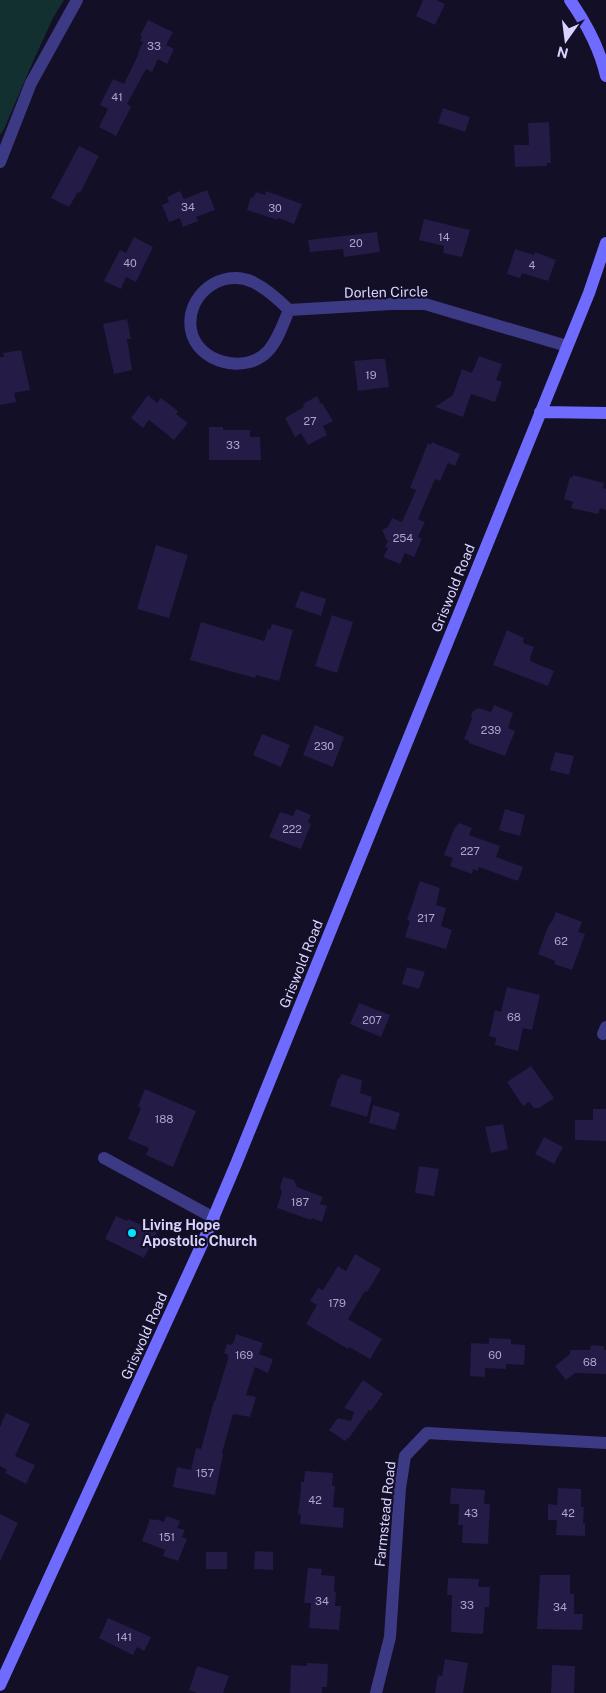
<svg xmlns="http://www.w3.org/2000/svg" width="606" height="1693" font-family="'Public Sans',sans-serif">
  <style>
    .green { fill: #12302f }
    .building { fill: #241b47 }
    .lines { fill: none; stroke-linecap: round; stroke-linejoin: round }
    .street { stroke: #3d3a85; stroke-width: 12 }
    .secondary { stroke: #6f6bff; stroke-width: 12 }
    .poi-dot { fill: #00e5ff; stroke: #130f26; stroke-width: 2 }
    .labels { text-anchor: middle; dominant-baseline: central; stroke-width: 4.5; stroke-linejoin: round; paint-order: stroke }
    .number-label { font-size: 11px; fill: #aca6d1 }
    .street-label { font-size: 14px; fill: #d9d4ff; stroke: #130f26 }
    .poi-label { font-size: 14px; font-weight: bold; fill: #d9d4ff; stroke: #130f26; text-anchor: start }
  </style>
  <rect width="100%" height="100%" fill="#130f26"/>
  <path class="green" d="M0 0H64L53 18 32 64 4 129 0 135Z"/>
  <path class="building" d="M423 0H436L445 4 435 25 416 16Z
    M148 20 173 32 166 45 174 49 167 64 158 59 152 72 146 69 127 104 131 107 116 136 99 127 108 109 100 105 113 79 124 84 139 53H138L143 42 140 41 142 37 140 36Z
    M443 108 470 117 465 132 438 123Z
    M549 122 551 163H547V166L515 167 514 145H529L528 123Z
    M79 146 99 156 80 193 78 192 69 207 51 198Z
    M207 190 215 210 196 217 198 221 183 227 180 218 169 222 162 205 169 202 167 197 180 191 184 199Z
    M266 191 302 204 294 224 278 218 277 220 247 210 251 197 253 198 256 192 265 195Z
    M424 219 470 230 462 257 443 253 444 246 419 240Z
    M377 232 380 252 344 257 343 249 310 252 308 240Z
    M134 237 153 247 136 282 126 277 121 289 104 281 120 250 126 253Z
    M515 249 534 255 535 252 556 260 548 281 522 273 520 278 507 274Z
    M127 319 131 339H127L132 370 114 374 103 324Z
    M21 350 30 390 14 393 16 402 0 405V357H4L3 353Z
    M479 356 502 364 496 380 502 382 495 402 471 394 463 417 435 407 453 395 462 369 472 373Z
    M375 359H385L389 387 358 391 354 361Z
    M148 395 157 403 161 398 178 411 176 414 188 423 174 440 149 420 143 428 131 418Z
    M317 396 321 404 322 403 333 421 323 426 327 435 308 445 301 433 295 437 285 418 304 407 303 404Z
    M209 427H223V430H250V437H260L261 460H209Z
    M432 442 460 454 455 466 448 463 440 481 435 479 418 519 425 522 418 537 422 539 414 557 405 553 400 564 383 557 388 548 385 547 388 541 386 539 382 530 388 527 392 518 402 522 416 490 410 488 428 443 431 445Z
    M573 475 604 483 603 488 606 489V510L600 508 598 514 571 508 573 502 564 499 570 477 572 478Z
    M156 545 188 555 169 618 137 609Z
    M301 591 326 599 321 616 295 607Z
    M332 615 353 622 337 673 315 666Z
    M201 622 264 641 268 629 270 630 272 624 293 630 279 681 256 675 255 678 190 660Z
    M507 630 524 638 523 643 534 647 530 658H531L530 661 554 671 548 686 493 665Z
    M494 705 513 713 508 728 515 731 505 756 469 743V741L464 739 472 719 471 716 473 711 479 708 491 712Z
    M315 725 344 737 333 767 303 755Z
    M262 734 290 745 281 767 253 755Z
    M555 752 574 756 569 775 550 770Z
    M296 809 311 815 308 822 311 824 301 849 269 837 280 812 293 816Z
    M505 809 525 815 520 836 499 830Z
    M459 823 472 828 469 835 500 846 496 857 523 867 518 881 479 867 478 871 473 869 472 874 450 866 453 858 444 855 454 829Z
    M420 881 440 888 436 905 446 908 441 926 452 930 446 949 405 937 410 921 407 920Z
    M556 912 582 922 578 932 585 934 572 970 554 964 555 961 538 954 548 927 551 922H552Z
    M407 967 425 972 419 989 402 984Z
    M507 987 540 995 532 1030 523 1028 518 1051 495 1045 496 1038 489 1036 495 1010 501 1012Z
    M359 1003 390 1015 381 1037 350 1024Z
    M531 1066 554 1098 539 1108H534L529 1102 523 1106 507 1082Z
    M341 1074 362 1080 360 1093 372 1097 367 1117 330 1106 338 1078H340Z
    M145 1089 196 1111 173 1167 146 1155 149 1148 128 1139 141 1108 138 1106Z
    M373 1105 400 1113 395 1130 369 1123Z
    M593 1109H606V1141L575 1140V1120H593Z
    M503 1124 508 1149 491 1153 485 1127Z
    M544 1137 563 1147 554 1164 535 1154Z
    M419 1166 439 1169 434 1196 415 1193Z
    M283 1177 294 1180 297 1187 323 1197 320 1204 327 1206 322 1222 312 1218 311 1220 277 1208 282 1192 280 1187Z
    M116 1216 127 1221 128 1219 157 1232 144 1258 105 1239Z
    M355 1254 381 1269 367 1292 365 1291 348 1319 382 1339 370 1359 349 1347 348 1349 306 1324 317 1305 310 1301 318 1288 323 1290 338 1266 346 1271Z
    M236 1334 263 1343 259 1354 273 1359 268 1373 255 1367 246 1395 256 1397 250 1417 233 1414 222 1453 223 1454 215 1495 173 1487 177 1467 191 1470 196 1448 201 1449 214 1401H215L228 1359V1355L224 1353 227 1344 231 1345 234 1342Z
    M489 1338 511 1339V1344L525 1345 524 1365 506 1364V1369L485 1368V1377L470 1376 471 1343 489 1344Z
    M591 1345 604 1346V1350H606V1374L575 1373 566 1380 555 1366 570 1354V1350H590Z
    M363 1380 383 1394 371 1411 369 1410 349 1438H348L345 1441 329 1430 338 1418 351 1421 354 1412 344 1408Z
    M6 1413 30 1424 15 1456 35 1465 26 1484 5 1473 7 1470 0 1466V1427Z
    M305 1471 333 1473 332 1486H335L333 1507 344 1508 343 1528 300 1524 301 1515 298 1514 301 1489V1482H304Z
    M451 1488 485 1490 484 1504H490L488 1544 462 1543 463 1525H458L459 1504H450Z
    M558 1488 581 1489V1507H584L583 1523H585V1536L556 1535 557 1520H548V1504L557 1505Z
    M0 1514 18 1523 0 1561Z
    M166 1516 180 1521 177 1528 185 1530 182 1537 187 1539 178 1561 163 1556 165 1550 142 1541 150 1519 155 1520V1519L164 1522Z
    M255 1551 273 1552V1570L254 1569Z
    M206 1552H227V1569H206Z
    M308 1568 322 1569 321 1575 335 1576 334 1592H336L335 1606H341L339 1630 309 1628 311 1603H304Z
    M540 1575H570V1594H574V1614H583L582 1630 537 1629Z
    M448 1578 479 1579 478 1587H490L489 1607H485L483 1634 451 1632 452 1595H447Z
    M108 1618 151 1637 144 1651 137 1647 133 1655 99 1638Z
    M445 1659 468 1663 463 1693H435L438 1675 442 1676Z
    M307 1663 328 1664 327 1687H322V1693H290L291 1665 307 1666Z
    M552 1665 575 1666 574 1693H551Z
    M197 1666 229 1676 223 1693H197L189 1690Z"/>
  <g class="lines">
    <path class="street" d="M0 162 31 83 77 0
      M289 310C278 299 267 289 253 282 221 267 185 296 191 330 197 363 246 375 268 351 278 340 283 324 289 310L391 304H425L567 346
      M603 1034 606 1027
      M104 1158 214 1218
      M376 1693 390 1637 400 1488 405 1456 427 1433 606 1443"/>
    <path class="secondary" d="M570 0C586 23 600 49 606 76
      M540 412 606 413
      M0 1685 203 1242 236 1164 589 293 606 243"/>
  </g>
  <circle class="poi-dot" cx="132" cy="1233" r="5"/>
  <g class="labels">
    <g class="number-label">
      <text x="154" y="46">33</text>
      <text x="117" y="97">41</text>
      <text x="188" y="207">34</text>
      <text x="275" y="208">30</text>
      <text x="444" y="237">14</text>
      <text x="356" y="243">20</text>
      <text x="130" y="263">40</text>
      <text x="532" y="265">4</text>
      <text x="371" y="375">19</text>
      <text x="310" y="421">27</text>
      <text x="233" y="445">33</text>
      <text x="403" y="538">254</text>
      <text x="491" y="730">239</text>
      <text x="324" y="746">230</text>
      <text x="292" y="829">222</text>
      <text x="470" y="851">227</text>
      <text x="426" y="918">217</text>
      <text x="561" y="941">62</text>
      <text x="514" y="1017">68</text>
      <text x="372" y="1020">207</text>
      <text x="164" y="1119">188</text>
      <text x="300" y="1202">187</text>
      <text x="337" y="1303">179</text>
      <text x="244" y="1355">169</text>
      <text x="495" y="1355">60</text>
      <text x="590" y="1362">68</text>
      <text x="205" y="1473">157</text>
      <text x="315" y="1500">42</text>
      <text x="471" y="1513">43</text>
      <text x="568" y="1513">42</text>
      <text x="167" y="1537">151</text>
      <text x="322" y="1601">34</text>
      <text x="467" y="1605">33</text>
      <text x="560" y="1607">34</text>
      <text x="124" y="1637">141</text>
    </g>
    <g class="street-label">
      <text transform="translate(386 292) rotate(-1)">Dorlen Circle</text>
      <text transform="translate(453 588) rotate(-68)">Griswold Road</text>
      <text transform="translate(301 964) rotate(-68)">Griswold Road</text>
      <text transform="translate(144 1336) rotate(-66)">Griswold Road</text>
      <text transform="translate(385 1514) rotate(-84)">Farmstead Road</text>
    </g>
    <g class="poi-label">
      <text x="142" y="1225">Living Hope<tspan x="142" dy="16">Apostolic Church</tspan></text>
    </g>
  </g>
  <g transform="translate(566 40) rotate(194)" stroke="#130f26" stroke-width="4" paint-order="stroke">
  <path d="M0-4L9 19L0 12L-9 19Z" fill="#d9d4ff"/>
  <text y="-8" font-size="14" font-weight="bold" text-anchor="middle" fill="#d9d4ff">N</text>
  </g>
</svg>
